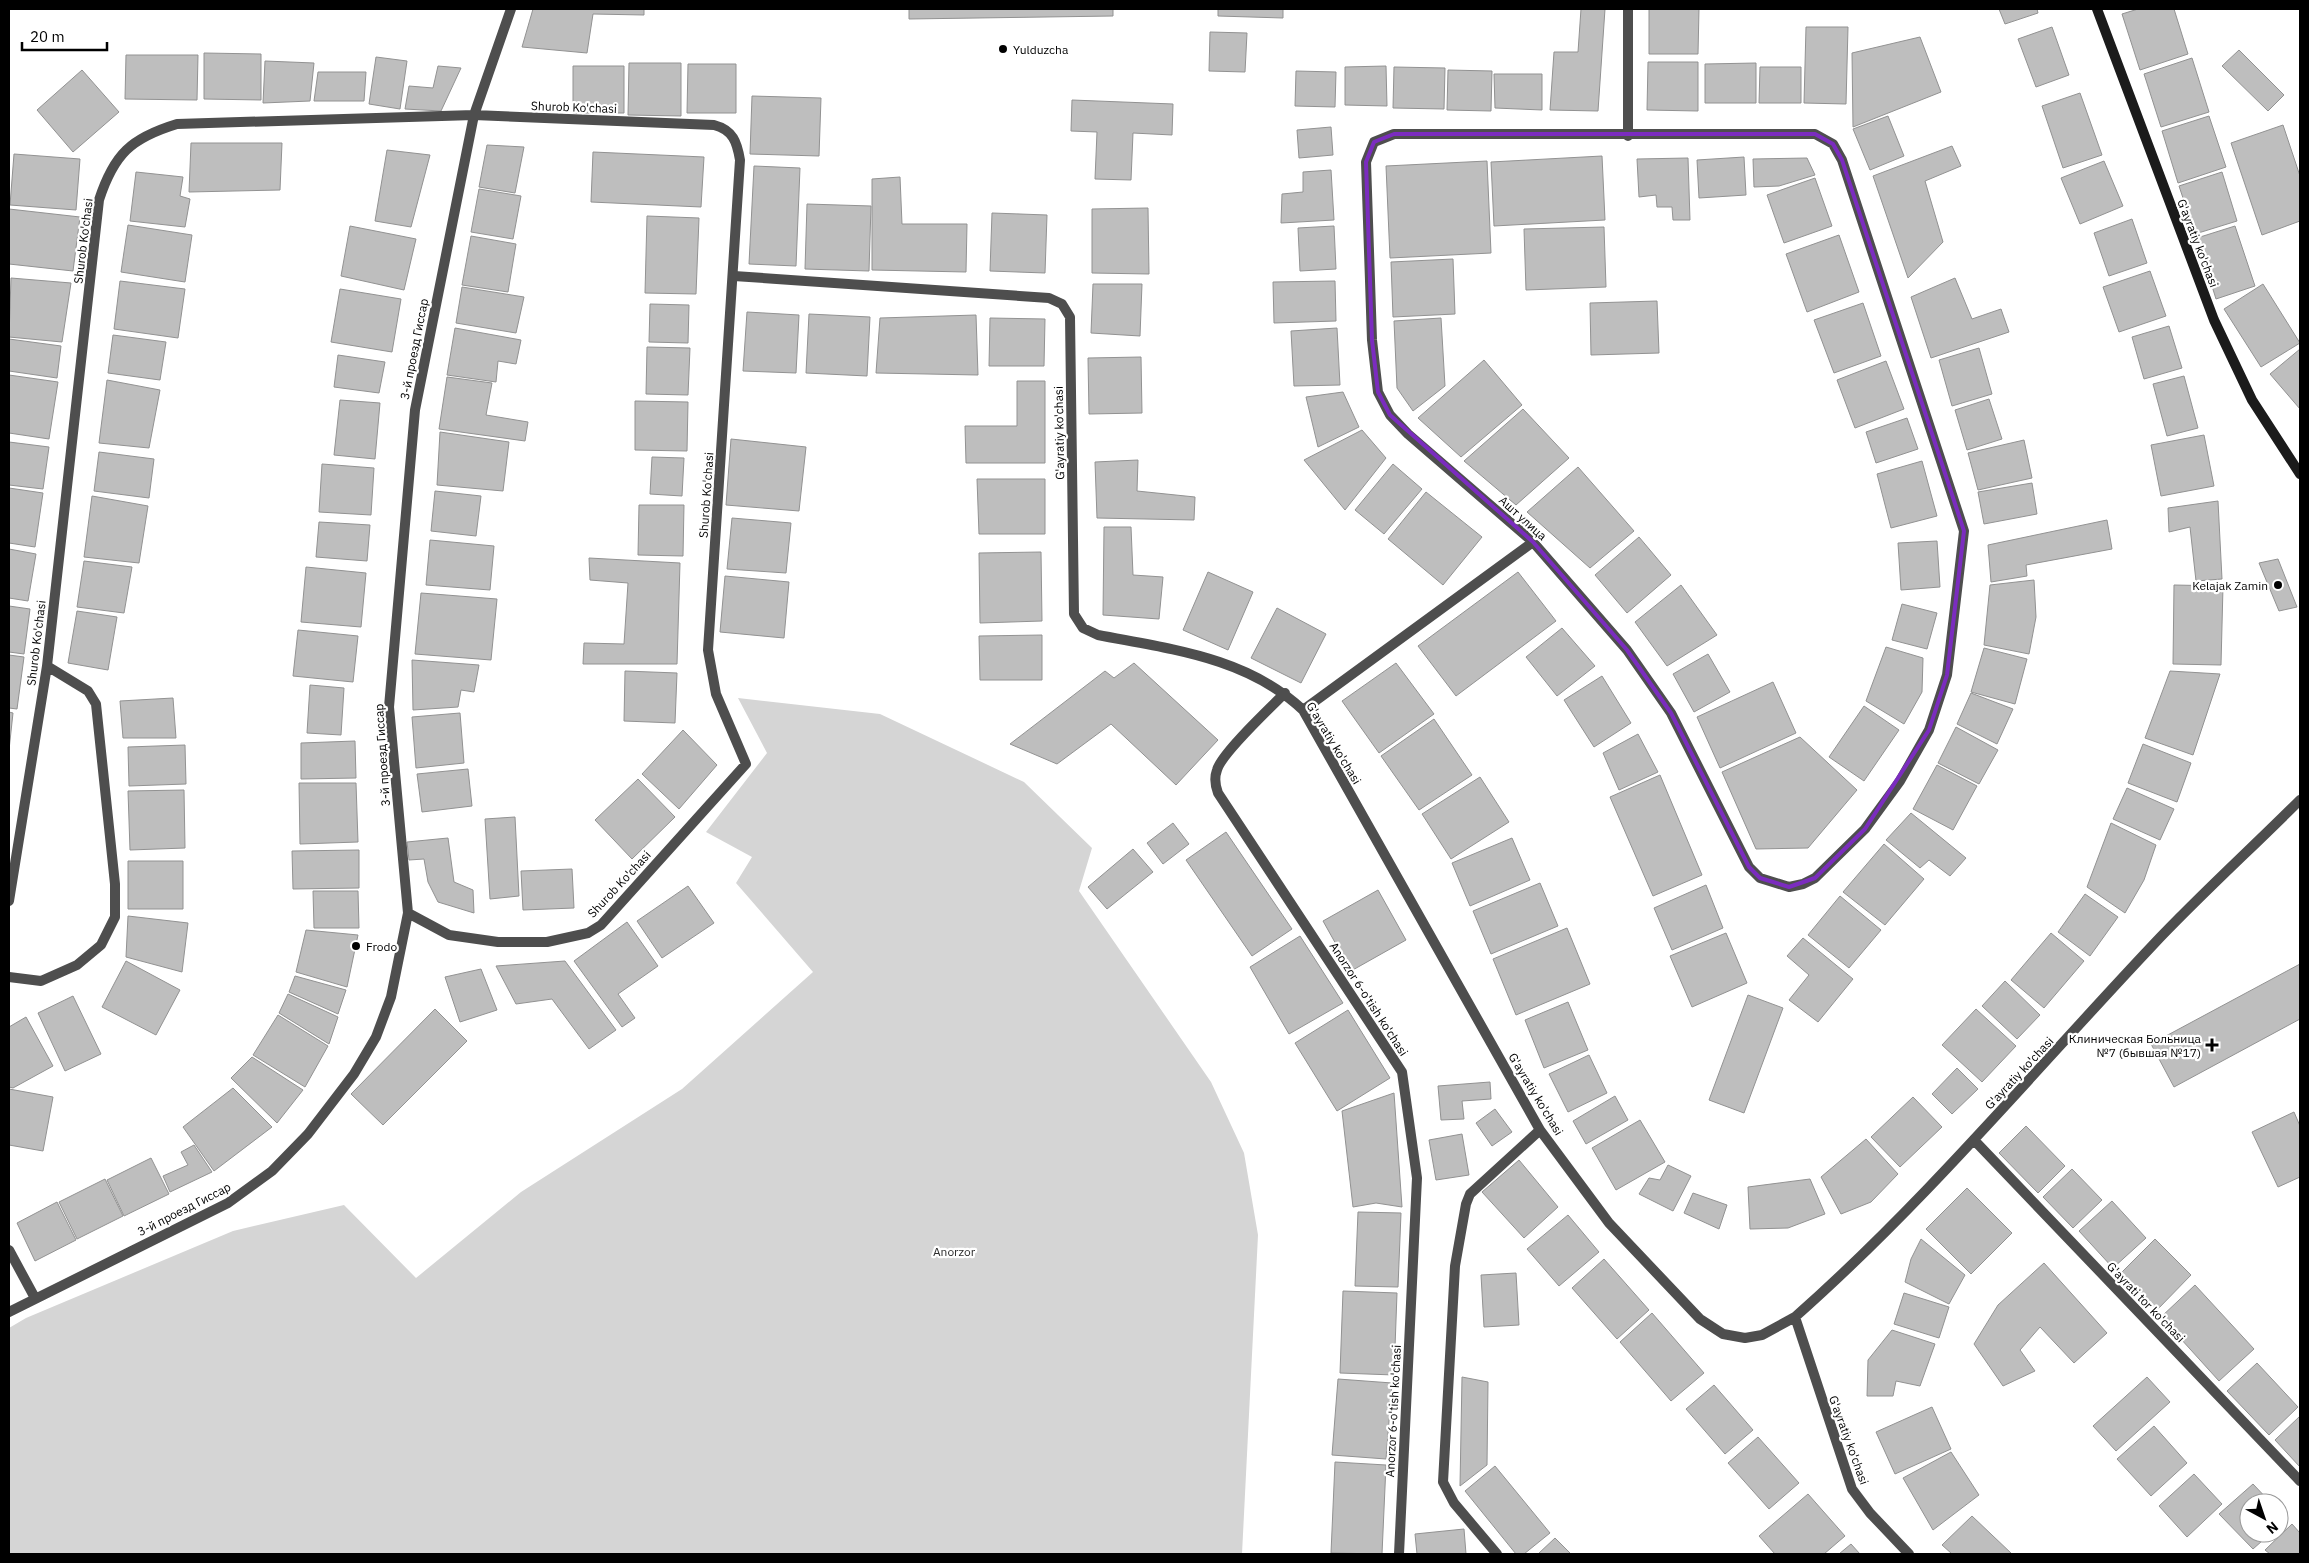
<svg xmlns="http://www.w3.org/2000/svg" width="2309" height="1563" font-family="'IBM Plex Sans',sans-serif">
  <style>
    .green { fill: #d5d5d5 }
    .building { fill: #bebebe; stroke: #929292 }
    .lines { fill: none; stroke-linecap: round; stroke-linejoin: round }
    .street { stroke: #4e4e4e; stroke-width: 10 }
    .secondary { stroke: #1b1b1b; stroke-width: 10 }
    .marked { fill: none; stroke: #7b2cbf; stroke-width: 4; stroke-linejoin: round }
    .poi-dot { fill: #000; stroke: #fff; stroke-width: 2 }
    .labels { text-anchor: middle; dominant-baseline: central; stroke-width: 4.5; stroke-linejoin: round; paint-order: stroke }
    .poi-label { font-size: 12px; fill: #000; stroke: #fff; text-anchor: start }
    .street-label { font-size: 12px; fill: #000; stroke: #fff }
    .park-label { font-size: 12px; fill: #2c2c2c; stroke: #fff }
  </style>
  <rect width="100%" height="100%" fill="#fff"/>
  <path class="green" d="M738 698 880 714 1024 782 1092 848 1079 891 1211 1082 1244 1153 1258 1235 1242 1554H9V1328L26 1318 233 1231 344 1205 416 1278 521 1192 682 1089 813 972 736 883 752 857 706 832 767 753Z"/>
  <path class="building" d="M533 9H644V15L593 14 587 53 522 47Z
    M909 9H1113V16L909 19Z
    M1218 9H1283V18L1218 16Z
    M1581 9H1605L1598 111 1550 110 1554 52H1578Z
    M1649 9H1699L1698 54H1649Z
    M1999 9H2037L2038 13 2005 24Z
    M2138 9H2174L2188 54 2140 70 2122 14Z
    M1806 27H1848L1846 104 1804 103Z
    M2052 27 2069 75 2036 87 2018 39Z
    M1210 32 1247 33 1245 72 1209 71Z
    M1920 37 1941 92 1853 127 1852 53Z
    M2239 50 2284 95 2268 111 2222 66Z
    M204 53 261 54V100L204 99Z
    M126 55H198L197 100 125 99Z
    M376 57 407 61 400 109 369 104Z
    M2192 58 2209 112 2161 127 2144 74Z
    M265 61 314 63 310 101 263 103Z
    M1648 62H1698V111L1647 110Z
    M629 63H681V116L628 115Z
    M1756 63V103H1705V64Z
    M688 64H736V113H687Z
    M438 66 461 68 441 111 405 109 409 86 433 88Z
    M573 66H624V113H573Z
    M1386 66 1387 106 1345 105V67Z
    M1394 67 1445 68 1444 109 1393 108Z
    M1760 67H1801V103H1759Z
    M82 70 119 112 73 152 37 110Z
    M1448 70 1492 71 1491 111 1447 110Z
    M1296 71 1336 72 1335 107 1295 106Z
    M318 72H366L364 101H314Z
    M1494 74H1542V110L1495 108Z
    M2080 93 2102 155 2063 168 2042 106Z
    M752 96 821 98 819 156 750 154Z
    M1072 100 1173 104 1172 135 1133 133 1131 180 1095 179 1097 132 1071 131Z
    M1888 116 1904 156 1870 170 1853 129Z
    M2209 116 2226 167 2178 183 2162 131Z
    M2283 125 2300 176V221L2262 235 2231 143Z
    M1331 127 1333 155 1299 158 1297 130Z
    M191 143H282L280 190 189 192Z
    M487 145 524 147 515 193 479 187Z
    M1952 146 1961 166 1925 181 1943 242 1908 278 1873 176Z
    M387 150 430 155 411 227 375 221Z
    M593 152 704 157 701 207 591 202Z
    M14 154 80 159 76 210 10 205Z
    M1602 156 1605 220 1494 226 1491 162Z
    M1744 157 1746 195 1699 198 1697 160Z
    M1688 158 1690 220H1673L1672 207H1657L1656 195 1639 197 1637 159Z
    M1807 158 1815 175 1779 186 1754 187 1753 159Z
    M1487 161 1491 253 1390 258 1386 166Z
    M2104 161 2123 206 2080 224 2061 178Z
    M754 166 800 168 796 266 749 264Z
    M1331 170 1334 220 1281 223 1282 194 1303 192V172Z
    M136 172 183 177 180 196 190 199 185 227 130 221Z
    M2222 172 2237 221 2195 234 2179 186Z
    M900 177 902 224H967L966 272 872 270V179Z
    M1815 178 1832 226 1784 243 1767 195Z
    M479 189 521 196 513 239 471 232Z
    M807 204 871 206 869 271 805 269Z
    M1148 208 1149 274 1092 273V209Z
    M9 209 80 217 73 271 9 264Z
    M992 213 1047 215 1045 273 990 271Z
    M647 216 699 218 696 294 645 293Z
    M2132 219 2147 263 2109 276 2094 233Z
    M128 225 192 235 185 282 121 272Z
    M350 226 416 239 404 290 341 276Z
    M1334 226 1336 269 1300 271 1298 228Z
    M2235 226 2255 286 2216 299 2197 238Z
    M1604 227 1606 287 1526 290 1524 229Z
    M1839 235 1859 292 1807 312 1786 254Z
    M471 236 516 244 508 292 462 285Z
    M1453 259 1455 314 1393 317 1391 262Z
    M2150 271 2166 316 2119 332 2103 287Z
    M11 278 71 283 62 342 9 337Z
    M1955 278 1972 319 2001 309 2009 332 1931 358 1911 297Z
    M120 281 185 289 178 338 114 329Z
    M1335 281 1336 321 1274 323 1273 282Z
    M1093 284H1142L1140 336 1091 333Z
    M2263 284 2300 343 2261 367 2224 309Z
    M462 287 524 297 516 333 456 323Z
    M340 289 401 299 392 352 331 342Z
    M1657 301 1659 353 1591 355 1590 303Z
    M1863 303 1881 356 1834 373 1814 320Z
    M650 304 689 305 688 343 649 342Z
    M747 312 799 315 796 373 743 371Z
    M809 314 870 317 867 376 806 373Z
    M976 315 978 375 876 373 880 318Z
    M990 318 1045 319 1044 366H989Z
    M1441 318 1445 386 1413 411 1397 388 1394 321Z
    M2169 326 2182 368 2144 379 2132 337Z
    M455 328 521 340 516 364 498 361 496 382 447 375Z
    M1337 328 1340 385 1294 386 1291 331Z
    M113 335 166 342 160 380 108 373Z
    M9 339 61 346 57 378 9 371Z
    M647 347 690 348 688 395 646 394Z
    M1979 348 1992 394 1952 406 1939 360Z
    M2300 349V409L2270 374Z
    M338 355 385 362 379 393 334 387Z
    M1141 357 1142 413 1089 414 1088 358Z
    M1484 360 1522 405 1461 457 1418 418Z
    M1886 361 1904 409 1855 428 1837 380Z
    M9 375 58 382 49 439 9 433Z
    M2184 376 2198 428 2167 436 2153 384Z
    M447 377 492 383 486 415 528 422 525 441 439 429Z
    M107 380 160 390 149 448 99 443Z
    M1017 381H1045V463H966L965 426H1017Z
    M1343 392 1359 427 1318 447 1306 397Z
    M1989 399 2002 439 1967 450 1955 410Z
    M340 400 380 403 375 459 334 455Z
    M635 401 688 402 687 451 635 450Z
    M1523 409 1569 458 1516 505 1464 461Z
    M1907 418 1918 449 1876 463 1866 432Z
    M1362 430 1386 458 1345 510 1304 460Z
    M440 432 509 442 503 491 437 485Z
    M2204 435 2214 486 2161 496 2151 445Z
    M731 439 806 447 799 511 726 505Z
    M2024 440 2032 478 1978 490 1968 453Z
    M9 442 49 447 43 489 9 485Z
    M99 452 154 459 149 498 94 491Z
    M652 457 684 458 682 496 650 494Z
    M1138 460 1137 491 1195 497 1194 520 1097 518 1095 462Z
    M1922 461 1937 516 1891 528 1877 474Z
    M322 464 374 468 371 515 319 512Z
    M1393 464 1422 489 1384 534 1355 510Z
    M1578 467 1634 531 1590 568 1527 512Z
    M977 479H1045V534H979Z
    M2032 483 2037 514 1984 524 1978 492Z
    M9 488 43 493 35 547 9 543Z
    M435 491 481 496 476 536 431 531Z
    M1426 492 1482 537 1443 585 1388 539Z
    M92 496 148 506 139 563 84 557Z
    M2218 501 2222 579 2196 581 2190 527 2169 532 2168 508Z
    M639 505H684L683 556 638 555Z
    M732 518 791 523 786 573 727 569Z
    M2107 520 2112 549 2026 565 2027 576 1991 582 1988 545Z
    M319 522 370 525 367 561 316 557Z
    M1104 527H1131L1133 575 1163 577 1159 619 1103 615Z
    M1639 537 1671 575 1627 613 1595 575Z
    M430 540 494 546 490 590 426 585Z
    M1937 541 1940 587 1901 590 1898 543Z
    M9 549 36 554 28 601 9 598Z
    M1041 552 1042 621 980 623 979 553Z
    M589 558 680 563 677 664H583L584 643 624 644 628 583 590 580Z
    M2278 559 2297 607 2279 611 2259 563Z
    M84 561 132 567 124 613 77 607Z
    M306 567 366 573 361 627 301 622Z
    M1208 572 1253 592 1228 650 1183 630Z
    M1518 572 1556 621 1456 696 1418 646Z
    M725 576 789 582 784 638 720 632Z
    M2034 580 2036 617 2029 654 1984 645 1990 585Z
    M1681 585 1717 635 1667 666 1635 622Z
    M2174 585 2223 586 2221 665 2173 664Z
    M421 593 497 599 491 660 415 654Z
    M1902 604 1937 613 1927 649 1892 640Z
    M9 606 30 609 24 654 9 652Z
    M1277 608 1326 634 1301 683 1251 658Z
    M77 611 117 617 108 670 68 663Z
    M1562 628 1595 666 1557 696 1526 657Z
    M298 630 358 636 353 682 293 676Z
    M1042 635V680H980L979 636Z
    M1886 647 1923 658 1922 692 1904 724 1866 701Z
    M1984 648 2027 659 2015 704 1971 692Z
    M1708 654 1730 692 1694 712 1673 674Z
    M9 655 24 657 17 709 9 708Z
    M412 660 479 665 474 692 461 690 458 707 413 710Z
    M1134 663 1218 740 1176 785 1111 724 1057 764 1010 744 1105 671 1114 678Z
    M1396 663 1434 714 1379 753 1342 701Z
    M625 671 677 673 675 723 624 721Z
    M2170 671 2220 674 2193 755 2145 738Z
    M1602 676 1631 723 1594 747 1564 700Z
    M1773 682 1796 733 1720 768 1697 717Z
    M310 685 344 688 341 735 307 733Z
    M1971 693 2013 709 1997 744 1957 724Z
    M173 698 176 738H123L120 701Z
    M1864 706 1899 730 1864 781 1829 757Z
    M9 712 13 713 9 750Z
    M460 713 464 763 416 768 412 717Z
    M1434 719 1472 775 1419 810 1381 756Z
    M1956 727 1998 750 1979 784 1938 763Z
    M683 730 717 765 679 809 642 774Z
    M1638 734 1658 772 1619 790 1603 753Z
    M1800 737 1857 790 1808 848 1756 849 1722 772Z
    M355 741 356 778 301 779V743Z
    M2143 744 2191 763 2177 802 2128 783Z
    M185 745 186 784 129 786 128 747Z
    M1937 765 1977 786 1953 830 1913 809Z
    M468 769 472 806 422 812 417 774Z
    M1660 775 1702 875 1653 896 1610 797Z
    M1480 777 1509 822 1451 859 1422 814Z
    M638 779 675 817 632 859 595 820Z
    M299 783H356L358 842 300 844Z
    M2127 788 2174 809 2160 840 2113 819Z
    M184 790 185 848 130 850 128 791Z
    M1911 813 1966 858 1950 876 1929 860 1920 868 1886 840Z
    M515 817 519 896 490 899 485 819Z
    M1173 823 1189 844 1163 864 1147 843Z
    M2111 823 2156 845 2144 880 2125 913 2087 887Z
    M1226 832 1292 929 1252 956 1186 860Z
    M448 838 454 882 473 890 474 913 438 902 428 882 424 859 409 860 407 842Z
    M1512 838 1530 880 1470 906 1452 863Z
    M1884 844 1924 879 1885 925 1843 892Z
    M1133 849 1153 872 1107 909 1088 887Z
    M359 850V888L293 889 292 851Z
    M128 861H183V909H128Z
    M572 869 574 908 523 910 521 871Z
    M1540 883 1558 926 1491 954 1473 911Z
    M1706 885 1723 928 1672 950 1654 908Z
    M688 886 714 923 662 958 637 921Z
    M1378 890 1406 940 1351 971 1323 921Z
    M313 891H358L359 928H314Z
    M2085 894 2118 917 2090 956 2058 932Z
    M1840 896 1881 930 1849 968 1808 935Z
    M128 916 188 923 182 972 126 957Z
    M627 922 658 966 618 994 635 1018 622 1027 574 961Z
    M1567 928 1590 984 1516 1015 1493 959Z
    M306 930 358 935 347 987 296 972Z
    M1726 933 1747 983 1692 1007 1670 956Z
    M2051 933 2084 961 2044 1008 2011 980Z
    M1300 936 1343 1003 1289 1034 1250 967Z
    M1803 938 1853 979 1818 1022 1789 1000 1809 975 1787 956Z
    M126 961 180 990 156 1035 102 1007Z
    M565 961 616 1030 589 1049 552 999 516 1004 496 966Z
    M2300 964V1019L2174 1087 2151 1044Z
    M481 969 497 1010 460 1022 445 977Z
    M295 976 346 990 338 1014 289 992Z
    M2005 981 2040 1015 2017 1039 1982 1006Z
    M288 994 338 1017 329 1044 279 1013Z
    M1748 995 1783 1008 1744 1113 1709 1100Z
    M73 996 101 1054 65 1071 38 1013Z
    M1568 1002 1588 1050 1544 1068 1525 1020Z
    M435 1009 467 1041 383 1125 351 1094Z
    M1976 1009 2016 1046 1982 1082 1942 1045Z
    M1348 1010 1390 1078 1337 1111 1295 1043Z
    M278 1015 328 1046 305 1087 253 1055Z
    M26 1017 53 1066 13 1088 9 1087V1027Z
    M1589 1055 1607 1093 1568 1112 1549 1074Z
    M252 1057 303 1090 277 1123 231 1078Z
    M1957 1068 1978 1089 1952 1114 1932 1094Z
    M1490 1082 1491 1099 1462 1101 1464 1119 1441 1120 1438 1086Z
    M233 1088 272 1127 214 1171 183 1127Z
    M9 1089 53 1097 43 1151 9 1145Z
    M1394 1093 1402 1207 1376 1203 1353 1207 1342 1111Z
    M1615 1096 1628 1120 1586 1144 1573 1121Z
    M1913 1097 1942 1127 1900 1167 1871 1137Z
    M1495 1109 1512 1132 1492 1146 1476 1123Z
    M2294 1112 2300 1126V1177L2278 1187 2252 1132Z
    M1640 1120 1665 1162 1616 1190 1592 1148Z
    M2026 1126 2065 1166 2038 1193 1999 1153Z
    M1462 1134 1469 1175 1436 1180 1429 1140Z
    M1866 1139 1898 1174 1871 1202 1841 1214 1821 1177Z
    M194 1145 212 1172 170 1192 163 1176 188 1165 181 1152Z
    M151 1158 169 1194 124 1216 107 1180Z
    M1519 1160 1558 1207 1524 1238 1482 1192Z
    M1668 1165 1691 1176 1673 1211 1639 1194 1649 1178 1660 1180Z
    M2072 1169 2102 1200 2073 1228 2043 1197Z
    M105 1179 123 1216 77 1239 59 1202Z
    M1810 1179 1825 1214 1788 1228 1750 1229 1748 1187Z
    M1967 1188 2012 1233 1971 1274 1926 1229Z
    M1693 1193 1727 1205 1719 1229 1684 1213Z
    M2112 1201 2146 1238 2113 1268 2079 1231Z
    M57 1202 76 1240 35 1261 17 1223Z
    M1358 1212 1401 1213 1398 1287 1355 1286Z
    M1568 1215 1599 1252 1559 1286 1527 1249Z
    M1921 1239 1965 1275 1949 1304 1905 1282 1911 1259Z
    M2155 1239 2191 1275 2157 1310 2120 1274Z
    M1604 1259 1649 1310 1617 1339 1572 1288Z
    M2044 1263 2107 1333 2074 1363 2040 1327 2020 1350 2035 1371 2003 1386 1974 1344 1998 1305Z
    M1516 1273 1519 1325 1484 1327 1481 1275Z
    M2195 1285 2254 1349 2219 1381 2161 1317Z
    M1343 1291 1397 1293 1394 1375 1340 1373Z
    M1904 1293 1949 1307 1939 1338 1894 1324Z
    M1652 1313 1704 1373 1671 1401 1620 1342Z
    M1892 1330 1935 1344 1920 1386 1896 1381 1893 1396H1867L1868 1360Z
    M2257 1363 2298 1407 2269 1435 2227 1391Z
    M1462 1377 1488 1382 1487 1465 1460 1486Z
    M2147 1377 2170 1402 2116 1451 2093 1426Z
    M1338 1379 1392 1383 1386 1459 1332 1455Z
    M1714 1385 1753 1430 1725 1454 1686 1409Z
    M1932 1407 1951 1449 1895 1474 1876 1432Z
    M2300 1416V1467L2275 1440Z
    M2154 1426 2187 1463 2151 1496 2117 1459Z
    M1758 1437 1799 1483 1769 1509 1728 1463Z
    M1951 1452 1979 1495 1933 1530 1903 1478Z
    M1335 1462 1386 1465 1382 1554 1331 1553Z
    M1495 1466 1550 1533 1524 1554H1516L1465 1491Z
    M2194 1474 2222 1504 2187 1537 2159 1506Z
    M2253 1484 2271 1503H2249V1533H2271L2253 1549 2219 1514Z
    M1808 1494 1845 1536 1824 1554H1775L1759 1536Z
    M1972 1516 2012 1554H1952L1942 1545Z
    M2292 1524 2300 1533V1554H2270L2265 1550Z
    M1464 1529 1466 1554H1417L1415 1534Z
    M1555 1538 1571 1554H1538Z
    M1851 1544 1860 1554H1839Z"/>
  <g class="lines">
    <path class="street" d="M1394 134H1815L1833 144 1842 160 1964 531 1947 675 1929 730 1900 781 1865 829 1815 878 1803 884 1789 887 1760 878 1749 867 1671 713 1627 650 1533 542 1408 434 1390 415 1378 392 1372 340 1366 162 1374 142Z
      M1628 136V9
      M734 276 1049 298 1062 304 1070 317 1074 614 1083 628 1098 635C1170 649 1247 657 1303 710L1540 1130 1609 1223 1700 1319 1723 1334 1745 1338 1762 1335 1795 1317
      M1285 693C1271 707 1221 754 1217 770 1214 778 1215 785 1218 793L1402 1072 1417 1178 1399 1554
      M1303 710 1533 542
      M9 901 47 666 99 200C114 154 131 138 177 124L474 115 714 125C733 130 737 142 740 160L708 650 716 694 746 764 601 925 588 933 547 942H498L449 935 408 913
      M9 977 41 981 77 965 101 945 115 917V884L96 704 88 691 47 666
      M1974 1140 2300 1481
      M9 1250 35 1298
      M9 1312 228 1203 272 1171 308 1134 354 1074 376 1037 391 997 408 913 389 707 415 410 474 115 511 9
      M1497 1554 1454 1503 1443 1482 1455 1266 1466 1204 1470 1194 1540 1130
      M1909 1554 1870 1513 1852 1489 1795 1317C1924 1203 2034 1071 2152 946 2199 896 2251 849 2300 800"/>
    <path class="secondary" d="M2097 9 2214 320 2252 400 2300 474"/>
  </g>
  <path class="marked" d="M1394 134H1815L1833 144 1842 160 1964 531 1947 675 1929 730 1865 829 1815 878 1789 887 1760 878 1749 867 1671 713 1627 650 1533 542 1390 415 1378 392 1372 340 1366 162 1374 142Z"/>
  <g class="poi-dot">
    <circle cx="1003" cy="49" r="5"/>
    <circle cx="2278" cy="585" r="5"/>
    <circle cx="356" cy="946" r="5"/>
    <path d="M2209.5 1037.5h5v5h5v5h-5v5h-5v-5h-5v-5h5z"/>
  </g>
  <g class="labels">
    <g class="poi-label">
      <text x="1013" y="49">Yulduzcha</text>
      <text x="2268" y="585" text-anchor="end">Kelajak Zamin</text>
      <text x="366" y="946">Frodo</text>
      <text x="2201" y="1038" text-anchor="end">Клиническая Больница<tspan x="2201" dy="14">№7 (бывшая №17)</tspan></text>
    </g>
    <g class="street-label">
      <text transform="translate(574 107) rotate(2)">Shurob Ko'chasi</text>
      <text transform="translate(83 241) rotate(-83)">Shurob Ko'chasi</text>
      <text transform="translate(2198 243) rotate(69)">G'ayratiy ko'chasi</text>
      <text transform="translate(414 349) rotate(-79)">3-й проезд Гиссар</text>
      <text transform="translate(1059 433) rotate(-91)">G'ayratiy ko'chasi</text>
      <text transform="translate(706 495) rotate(-86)">Shurob Ko'chasi</text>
      <text transform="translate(1523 518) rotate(42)">Ашт улица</text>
      <text transform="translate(36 643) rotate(-83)">Shurob Ko'chasi</text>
      <text transform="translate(1334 743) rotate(59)">G'ayratiy ko'chasi</text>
      <text transform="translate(382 755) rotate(-94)">3-й проезд Гиссар</text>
      <text transform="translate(619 884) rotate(-47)">Shurob Ko'chasi</text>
      <text transform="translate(1369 999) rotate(57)">Anorzor 6-o'tish ko'chasi</text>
      <text transform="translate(2019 1073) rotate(-47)">G'ayratiy ko'chasi</text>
      <text transform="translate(1536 1094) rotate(59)">G'ayratiy ko'chasi</text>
      <text transform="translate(184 1209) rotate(-27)">3-й проезд Гиссар</text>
      <text transform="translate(2146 1302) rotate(46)">G'ayrati tor ko'chasi</text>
      <text transform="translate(1393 1411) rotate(-87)">Anorzor 6-o'tish ko'chasi</text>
      <text transform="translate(1849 1440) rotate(70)">G'ayratiy ko'chasi</text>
    </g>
    <g class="park-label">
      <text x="954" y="1251">Anorzor</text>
    </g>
  </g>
  <rect width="2309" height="1563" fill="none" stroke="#000000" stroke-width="20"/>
  <g transform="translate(2264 1518) rotate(140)"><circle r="24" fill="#ffffff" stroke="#999999"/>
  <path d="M0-4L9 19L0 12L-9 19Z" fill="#000000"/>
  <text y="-8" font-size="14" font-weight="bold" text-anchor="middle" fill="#000000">N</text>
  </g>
  <path d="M22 42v8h85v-8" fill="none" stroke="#000000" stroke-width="2.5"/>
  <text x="30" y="42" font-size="15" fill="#000000" stroke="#ffffff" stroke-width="4" paint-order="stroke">20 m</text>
</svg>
